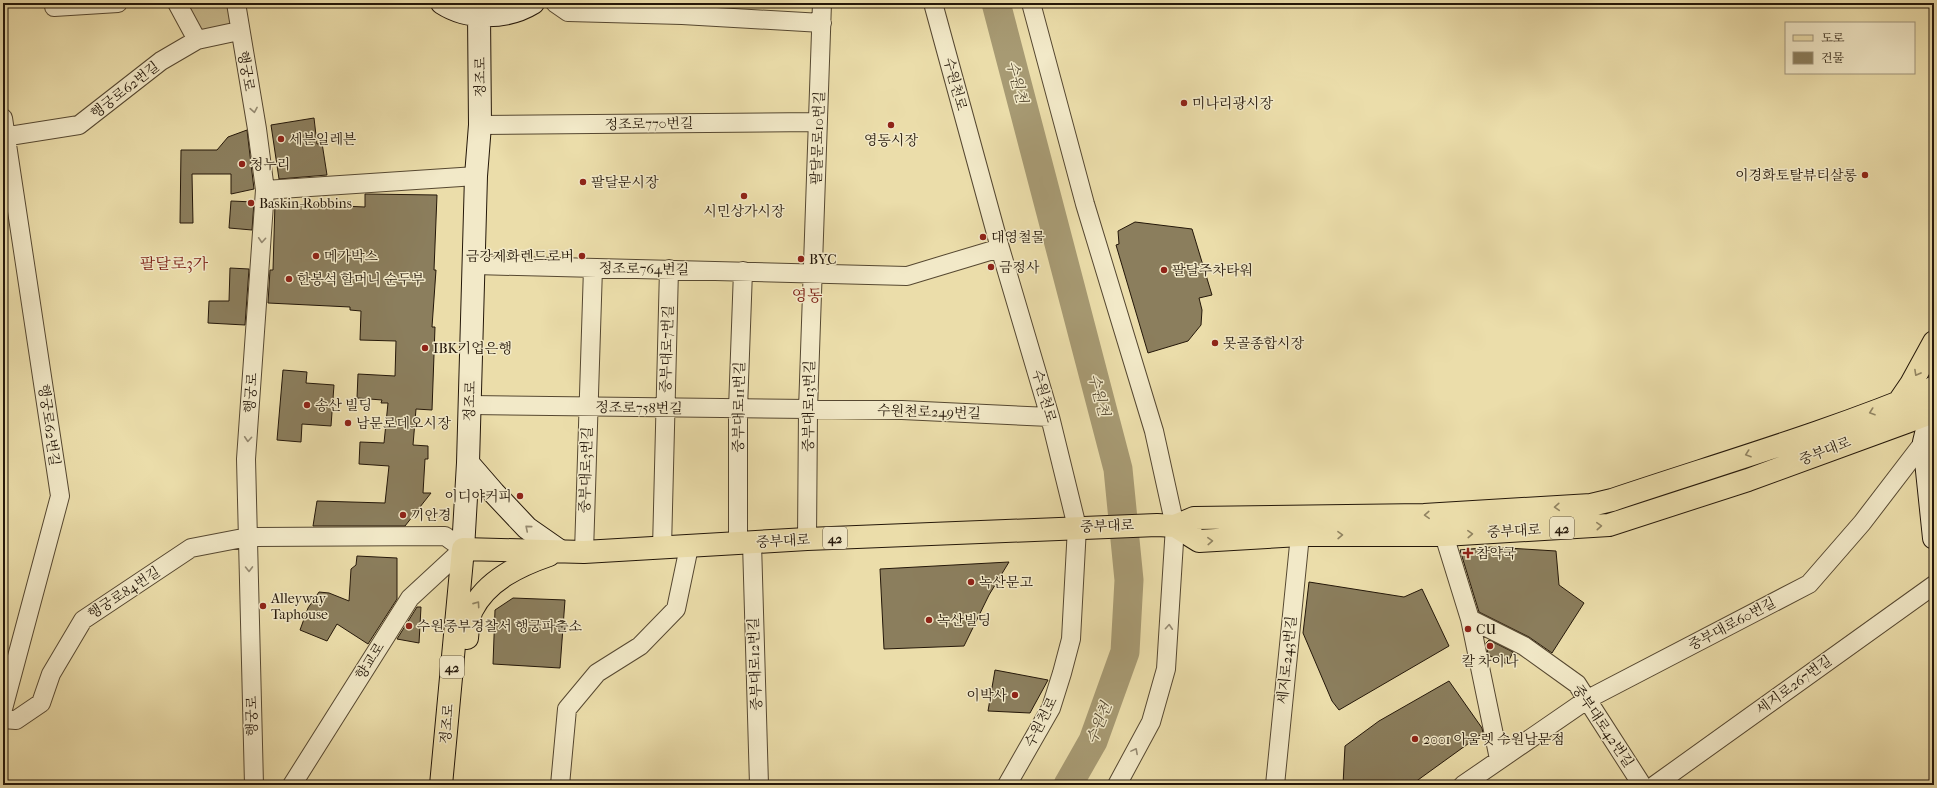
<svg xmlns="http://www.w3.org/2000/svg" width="1937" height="788" font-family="'IM FELL French Canon','Noto Serif KR',serif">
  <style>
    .green { fill: #c9bb8f; stroke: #76694c }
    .water { fill: #a79a73; stroke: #736649 }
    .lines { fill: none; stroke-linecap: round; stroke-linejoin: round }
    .river { stroke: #a79a73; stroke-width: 29 }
    .building { fill: #8b7e5d; stroke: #241709 }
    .street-casing { stroke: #564831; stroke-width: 20 }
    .secondary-casing { stroke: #241709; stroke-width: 24 }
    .primary-casing { stroke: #241709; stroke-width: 24 }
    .street { stroke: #f2e9c8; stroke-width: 18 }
    .secondary { stroke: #f2e9c8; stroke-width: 22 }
    .primary { stroke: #ebddaa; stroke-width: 22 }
    .oneway { stroke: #958a72 }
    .oneway2 { stroke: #918462 }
    .poi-dot { fill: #8f2418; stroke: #f2e9c8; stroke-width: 1.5 }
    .labels { text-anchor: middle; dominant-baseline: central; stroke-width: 3; stroke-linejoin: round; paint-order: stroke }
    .shield { fill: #f2e9c8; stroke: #625642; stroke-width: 1 }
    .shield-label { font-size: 13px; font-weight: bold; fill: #241709 }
    .street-label { font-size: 14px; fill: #241709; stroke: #f2e9c8 }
    .poi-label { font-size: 14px; fill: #241709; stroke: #f2e9c8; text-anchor: start }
    .water-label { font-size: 15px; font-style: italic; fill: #584b33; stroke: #f2e9c8 }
    .quarter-label { font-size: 16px; fill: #7a1f14; stroke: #f2e9c8 }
  </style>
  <rect width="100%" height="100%" fill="#ebddaa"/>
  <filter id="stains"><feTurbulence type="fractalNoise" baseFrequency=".005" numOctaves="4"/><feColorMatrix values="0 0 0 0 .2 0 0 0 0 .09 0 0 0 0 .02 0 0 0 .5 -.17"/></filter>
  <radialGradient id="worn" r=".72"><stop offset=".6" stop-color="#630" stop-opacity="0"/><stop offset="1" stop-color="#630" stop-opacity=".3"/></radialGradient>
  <path class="green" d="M186 3H230L234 26 201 32Z"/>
  <path class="water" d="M990 3H1004L1017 55 1002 61Z"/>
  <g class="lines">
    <path class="river" d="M996 3 1118 469 1129 580 1125 652 1093 741 1068 785"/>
  </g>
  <path class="building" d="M314 118 317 144 322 143 327 175 279 179 271 125Z
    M247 130 254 189 231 194V174H192L193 223H180L181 150H217L228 137Z
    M365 194 437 195 434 270H436L432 327H435L432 410 416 409 413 445 428 446V459H425L423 493H431L405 526H313L317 501 385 503 389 466 359 464 360 442 384 443 388 403H381L382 400 357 398 358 374 395 376 396 341 360 340 361 311 350 310V307L268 303 270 270H273L275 203 365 207Z
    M231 201 254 202 252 230 229 228Z
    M1135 222 1192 229 1212 295 1199 298 1202 310 1201 325 1188 341 1148 353 1116 245 1119 244 1118 231Z
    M230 268 249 269 245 325 208 323 209 301H229Z
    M283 370 307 372 306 383 334 385 331 426 302 424 301 442 277 440Z
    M1492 547 1556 551 1559 585 1584 603 1552 653 1529 637 1479 612 1460 550Z
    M357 556 397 558V599L368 644 337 624 327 641 300 630 308 608 319 592 329 593 349 601 351 569 356 565Z
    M1009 562 989 595 964 646 884 649 880 569Z
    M1309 582 1404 597 1422 589 1449 646 1339 710 1332 701 1303 633Z
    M513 598 565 600 560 668 493 664 495 610Z
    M417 607H421L419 643 397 639Z
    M1489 640 1513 652 1507 664 1488 655 1486 643Z
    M995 670 1048 680 1030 713 988 711Z
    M1449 681 1482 728 1483 733 1411 785H1343L1345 746 1379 721Z"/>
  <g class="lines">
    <defs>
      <path id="street" d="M177 3 197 40
        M236 3 257 129 265 190 246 459 254 785
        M555 3 568 12 682 15 822 23
        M933 3 1000 248 1050 417 1077 527 1071 639 1062 673 1051 708 1007 785
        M1031 3 1085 204 1154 431 1175 526 1166 669 1151 722 1117 785
        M54 7 118 3
        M3 118 60 496 3 709
        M480 125 818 122
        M3 137 79 125 161 61 197 40 239 31
        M265 190 476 176
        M475 265 907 276 1000 248
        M471 405 902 410 1050 417
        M1444 535 1470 619 1524 646 1577 684 1642 785
        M807 539 808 410 822 3
        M752 543 759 785
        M738 544V409L743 271
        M662 548 669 269
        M584 552 593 268
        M1470 619 1499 759
        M3 719 16 720 41 703 51 674 83 620 191 548 248 537 445 536 463 549 410 598 292 785
        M560 785 567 709 597 673 640 646 676 609 689 547
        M1275 785 1300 535
        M1463 785 1588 699 1809 584 1862 523 1924 442
        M1655 785 1934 585"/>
      <path id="secondary" d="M442 3C468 20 507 19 533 3
        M1934 387 1931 413 1924 442 1934 538
        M468 463 494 493 527 528 560 551
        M463 549 468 463 476 176 480 125 479 15"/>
      <path id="primary" d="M1898 403 1911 384 1934 342
        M1175 526 1194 518 1424 515 1591 505 1612 500C1719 464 1830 432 1934 388
        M467 638C468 629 468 618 472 610 487 580 520 565 549 555
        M441 785 463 549 584 552 807 539 1157 525 1175 526 1199 541 1300 535H1444L1609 525 1748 480 1934 412"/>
    </defs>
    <use href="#street" class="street-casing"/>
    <use href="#secondary" class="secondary-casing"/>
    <use href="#primary" class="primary-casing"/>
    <use href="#street" class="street"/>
    <use href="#secondary" class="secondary"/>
    <use href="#primary" class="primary"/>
  </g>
  <defs><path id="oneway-chevron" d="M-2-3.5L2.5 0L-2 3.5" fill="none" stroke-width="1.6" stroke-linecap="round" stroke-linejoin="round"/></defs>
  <g class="oneway">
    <use href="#oneway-chevron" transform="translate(254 110) rotate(80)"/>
    <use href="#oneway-chevron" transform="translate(262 240) rotate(94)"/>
    <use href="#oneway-chevron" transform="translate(248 439) rotate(94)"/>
    <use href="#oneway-chevron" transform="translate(528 528) rotate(-140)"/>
    <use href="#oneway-chevron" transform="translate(249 569) rotate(89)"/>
    <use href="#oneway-chevron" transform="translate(1169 627) rotate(-86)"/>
    <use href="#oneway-chevron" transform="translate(1135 751) rotate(-62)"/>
  </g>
  <g class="oneway2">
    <use href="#oneway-chevron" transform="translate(1917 373) rotate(119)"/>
    <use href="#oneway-chevron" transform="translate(1872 412) rotate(161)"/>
    <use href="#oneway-chevron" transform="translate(1748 454) rotate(161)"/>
    <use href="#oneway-chevron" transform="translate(1557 507) rotate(176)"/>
    <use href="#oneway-chevron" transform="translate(1427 515) rotate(177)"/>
    <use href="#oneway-chevron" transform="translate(1599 526) rotate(-4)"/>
    <use href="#oneway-chevron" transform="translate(1470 534) rotate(-3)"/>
    <use href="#oneway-chevron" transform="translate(1340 535) rotate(-1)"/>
    <use href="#oneway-chevron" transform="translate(1210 541) rotate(-3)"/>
    <use href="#oneway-chevron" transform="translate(477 604) rotate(-55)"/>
  </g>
  <g class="poi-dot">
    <circle cx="1184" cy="103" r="4"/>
    <circle cx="891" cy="125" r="4"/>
    <circle cx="281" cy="139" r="4"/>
    <circle cx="242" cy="164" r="4"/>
    <circle cx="1865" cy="175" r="4"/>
    <circle cx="583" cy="182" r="4"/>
    <circle cx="744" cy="196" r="4"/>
    <circle cx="251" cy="203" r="4"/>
    <circle cx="983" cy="237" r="4"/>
    <circle cx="316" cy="256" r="4"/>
    <circle cx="582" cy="256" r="4"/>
    <circle cx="801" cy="259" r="4"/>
    <circle cx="991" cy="267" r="4"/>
    <circle cx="1164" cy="270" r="4"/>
    <circle cx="289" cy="279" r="4"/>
    <circle cx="1215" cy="343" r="4"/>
    <circle cx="425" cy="348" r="4"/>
    <circle cx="307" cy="405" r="4"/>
    <circle cx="348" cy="423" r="4"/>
    <circle cx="520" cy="496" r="4"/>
    <circle cx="403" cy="515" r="4"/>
    <path d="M1466 547h4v4h4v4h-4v4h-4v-4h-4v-4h4z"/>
    <circle cx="971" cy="582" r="4"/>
    <circle cx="263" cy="606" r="4"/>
    <circle cx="929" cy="620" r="4"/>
    <circle cx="409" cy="626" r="4"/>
    <circle cx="1468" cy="629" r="4"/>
    <circle cx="1490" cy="646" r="4"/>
    <circle cx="1015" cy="695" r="4"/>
    <circle cx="1415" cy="739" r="4"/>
  </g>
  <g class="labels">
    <g class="shield">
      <rect x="1550" y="517" width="24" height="22" rx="3"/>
      <rect x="823" y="527" width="24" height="22" rx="3"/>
      <rect x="440" y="656" width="24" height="22" rx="3"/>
    </g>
    <g class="shield-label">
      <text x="1562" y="528">42</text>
      <text x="835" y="538">42</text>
      <text x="452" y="667">42</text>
    </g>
    <g class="street-label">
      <text transform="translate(246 71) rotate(80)">행궁로</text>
      <text transform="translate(480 77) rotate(-90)">정조로</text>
      <text transform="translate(955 84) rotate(75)">수원천로</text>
      <text transform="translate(125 90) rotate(-38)">행궁로62번길</text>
      <text transform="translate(649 124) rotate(-1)">정조로770번길</text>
      <text transform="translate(818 138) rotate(-88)">팔달문로10번길</text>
      <text transform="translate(644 269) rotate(1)">정조로764번길</text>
      <text transform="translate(667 349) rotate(-88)">중부대로7번길</text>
      <text transform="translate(251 393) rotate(-86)">행궁로</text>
      <text transform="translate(1044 396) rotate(74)">수원천로</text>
      <text transform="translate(470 401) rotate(-88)">정조로</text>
      <text transform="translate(809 406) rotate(-89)">중부대로13번길</text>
      <text transform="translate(739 407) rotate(-89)">중부대로11번길</text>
      <text transform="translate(639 408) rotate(1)">정조로758번길</text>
      <text transform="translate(929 412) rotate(2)">수원천로249번길</text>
      <text transform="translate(49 425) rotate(82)">행궁로62번길</text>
      <text transform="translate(1825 451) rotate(-21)">중부대로</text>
      <text transform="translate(586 470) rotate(-88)">중부대로3번길</text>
      <text transform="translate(1107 526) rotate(-2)">중부대로</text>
      <text transform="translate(1514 531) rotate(-3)">중부대로</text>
      <text transform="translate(783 541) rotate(-3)">중부대로</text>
      <text transform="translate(124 593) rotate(-33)">행궁로84번길</text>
      <text transform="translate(1732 624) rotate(-28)">중부대로60번길</text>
      <text transform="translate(1287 660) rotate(-84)">세지로243번길</text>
      <text transform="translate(370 661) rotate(-58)">향교로</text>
      <text transform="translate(755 664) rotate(-92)">중부대로12번길</text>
      <text transform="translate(1794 685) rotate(-36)">세지로267번길</text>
      <text transform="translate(252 716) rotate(-91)">행궁로</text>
      <text transform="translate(1041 722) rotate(-63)">수원천로</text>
      <text transform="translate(447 724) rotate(-85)">정조로</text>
      <text transform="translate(1603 726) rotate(56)">중부대로42번길</text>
    </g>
    <g class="poi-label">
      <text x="1192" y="103">미나리광시장</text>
      <text x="289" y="139">세븐일레븐</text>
      <text x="891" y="140" text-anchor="middle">영동시장</text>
      <text x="250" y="164">청누리</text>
      <text x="1857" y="175" text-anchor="end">이경화토탈뷰티살롱</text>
      <text x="591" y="182">팔달문시장</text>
      <text x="259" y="203">Baskin-Robbins</text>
      <text x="744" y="211" text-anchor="middle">시민상가시장</text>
      <text x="991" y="237">대영철물</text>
      <text x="324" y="256">메가박스</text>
      <text x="574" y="256" text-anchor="end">금강제화렌드로버</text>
      <text x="809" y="259">BYC</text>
      <text x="999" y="267">금정사</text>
      <text x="1172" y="270">팔달주차타워</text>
      <text x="297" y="279">한봉석 할머니 순두부</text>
      <text x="1223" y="343">못골종합시장</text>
      <text x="433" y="348">IBK기업은행</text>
      <text x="315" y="405">송산 빌딩</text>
      <text x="356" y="423">남문로데오시장</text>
      <text x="512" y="496" text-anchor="end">이디야커피</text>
      <text x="411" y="515">끼안경</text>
      <text x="1476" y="553">참약국</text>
      <text x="979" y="582">녹산문고</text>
      <text x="271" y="598">Alleyway<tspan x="271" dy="16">Taphouse</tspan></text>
      <text x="937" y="620">녹산빌딩</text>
      <text x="417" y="626">수원중부경찰서 행궁파출소</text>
      <text x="1476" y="629">CU</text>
      <text x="1490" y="661" text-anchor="middle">칼 차이나</text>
      <text x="1007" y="695" text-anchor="end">이박사</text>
      <text x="1423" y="739">2001 아울렛 수원남문점</text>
    </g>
    <g class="water-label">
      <text transform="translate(1017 82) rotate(75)">수원천</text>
      <text transform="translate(1099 395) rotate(75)">수원천</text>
      <text transform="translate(1099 723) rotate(-68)">수원천</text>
    </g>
    <g class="quarter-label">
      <text x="174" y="263">팔달로3가</text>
      <text x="807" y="295">영동</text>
    </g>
  </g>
  <rect width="1937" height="788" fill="none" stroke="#ebddaa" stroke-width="16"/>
  <rect x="4" y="4" width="1929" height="780" fill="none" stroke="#241709" stroke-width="2"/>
  <rect x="8" y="8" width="1921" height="772" fill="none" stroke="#241709"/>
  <rect x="1785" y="22" width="130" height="52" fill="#f2e9c8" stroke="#a0957c"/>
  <rect x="1793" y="35" width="20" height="6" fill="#ebddaa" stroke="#a0957c"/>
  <text x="1821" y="42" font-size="12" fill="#241709">도로</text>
  <rect x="1793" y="52" width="20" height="12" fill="#8b7e5d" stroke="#a0957c"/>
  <text x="1821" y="62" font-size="12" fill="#241709">건물</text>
  <rect width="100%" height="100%" filter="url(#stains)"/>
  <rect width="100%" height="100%" fill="url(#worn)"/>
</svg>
